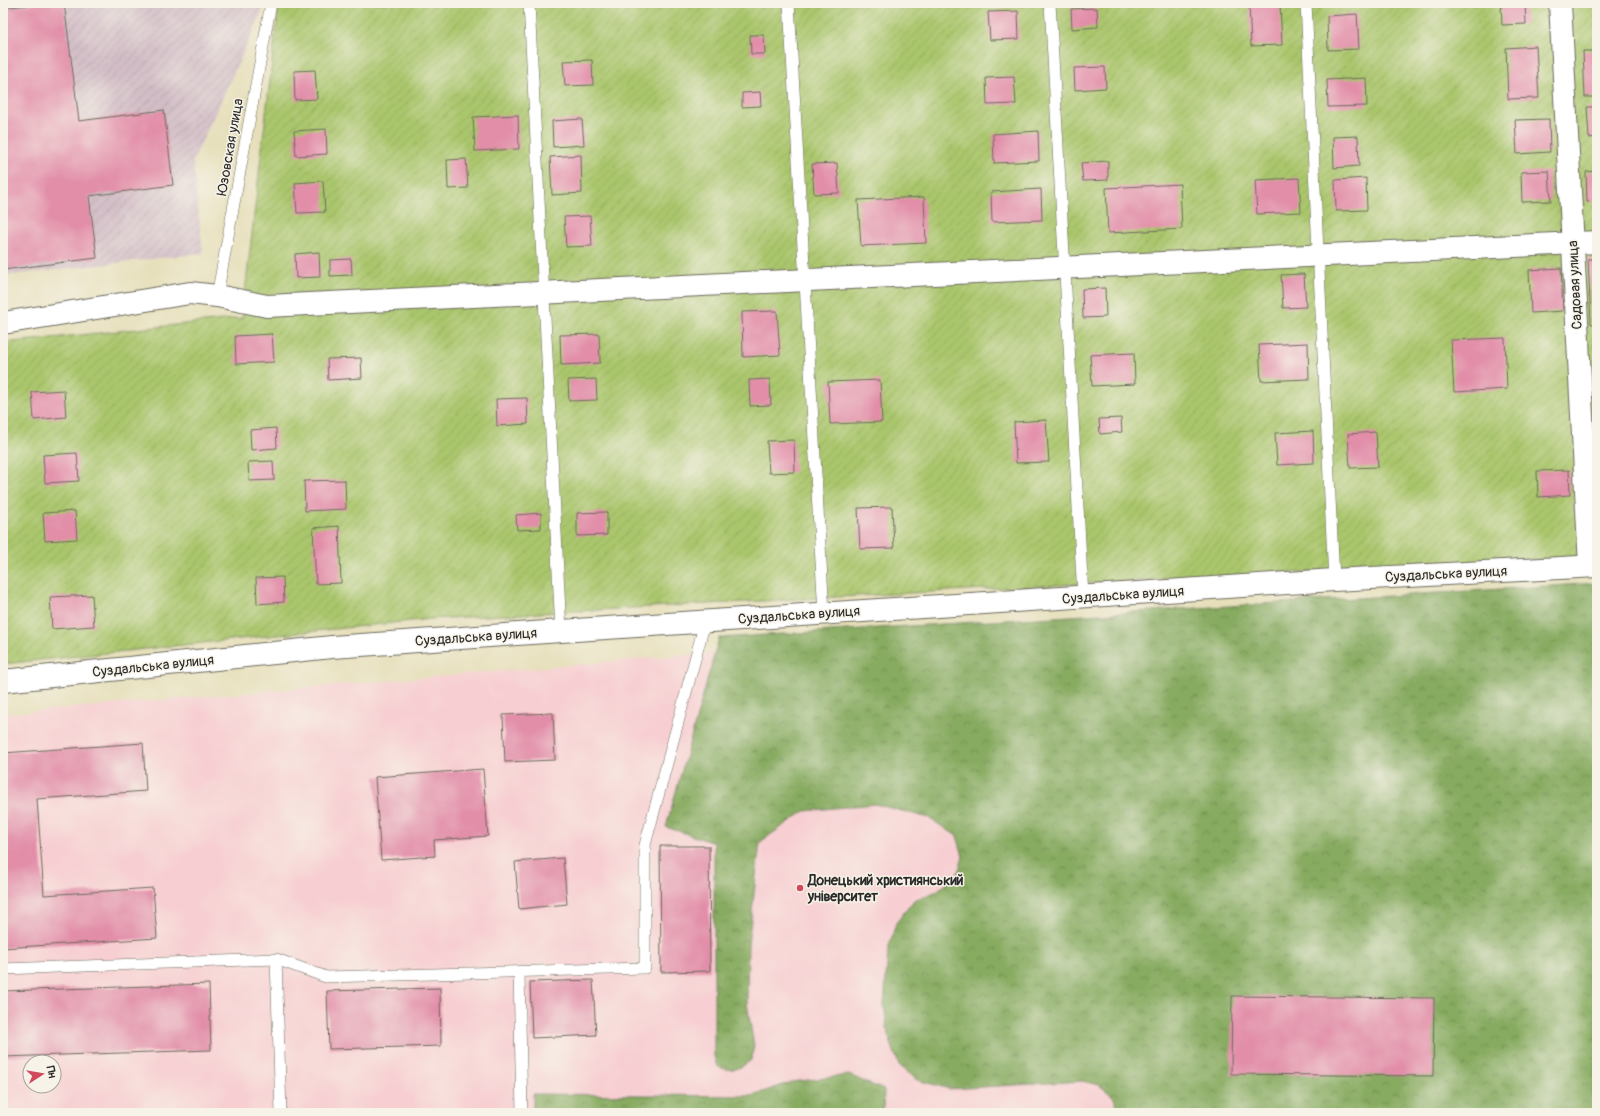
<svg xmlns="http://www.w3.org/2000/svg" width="1600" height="1116" font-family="Pangolin,sans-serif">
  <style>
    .built { fill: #f7cfd2; fill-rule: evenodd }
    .industrial { fill: url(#industrial-furrows) }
    .forest { fill: url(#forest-crowns); stroke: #596b46 }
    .garden { fill: url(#garden-furrows); stroke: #6a784c }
    .building { fill: #e28ea9 }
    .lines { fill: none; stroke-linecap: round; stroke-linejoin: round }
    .service-casing { stroke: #6c6a5d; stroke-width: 12 }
    .minor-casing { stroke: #6c6a5d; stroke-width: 24 }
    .service { stroke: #fff; stroke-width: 11 }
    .minor { stroke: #fff; stroke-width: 22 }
    .poi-dot { fill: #d1495b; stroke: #f7f3e8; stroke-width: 1.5 }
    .labels { text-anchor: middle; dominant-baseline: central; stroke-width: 3; stroke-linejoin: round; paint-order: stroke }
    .street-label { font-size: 14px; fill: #2b2b2b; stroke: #f7f3e8 }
    .poi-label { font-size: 14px; font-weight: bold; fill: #2b2b2b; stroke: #f7f3e8; text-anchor: start }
  </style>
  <defs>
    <pattern id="industrial-furrows" width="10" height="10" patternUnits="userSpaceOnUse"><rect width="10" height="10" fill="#d2bdc6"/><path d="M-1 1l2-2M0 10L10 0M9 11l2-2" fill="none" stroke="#b4a3aa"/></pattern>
    <pattern id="forest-crowns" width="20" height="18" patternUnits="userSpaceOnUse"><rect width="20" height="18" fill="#87ab60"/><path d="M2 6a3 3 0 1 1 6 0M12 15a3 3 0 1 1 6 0" fill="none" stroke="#6f8b4f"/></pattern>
    <pattern id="garden-furrows" width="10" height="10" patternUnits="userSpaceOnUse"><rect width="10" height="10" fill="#aac66c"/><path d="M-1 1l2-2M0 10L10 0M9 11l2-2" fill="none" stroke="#92aa5e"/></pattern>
  </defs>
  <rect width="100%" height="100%" fill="#f7f3e8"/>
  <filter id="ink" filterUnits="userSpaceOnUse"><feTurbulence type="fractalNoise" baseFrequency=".025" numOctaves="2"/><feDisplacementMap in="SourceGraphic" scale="8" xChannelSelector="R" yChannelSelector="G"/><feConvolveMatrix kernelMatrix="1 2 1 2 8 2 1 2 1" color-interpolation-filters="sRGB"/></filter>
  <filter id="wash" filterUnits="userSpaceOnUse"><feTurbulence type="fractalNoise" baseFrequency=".012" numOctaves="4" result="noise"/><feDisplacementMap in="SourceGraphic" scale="16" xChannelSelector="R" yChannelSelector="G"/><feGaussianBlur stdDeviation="0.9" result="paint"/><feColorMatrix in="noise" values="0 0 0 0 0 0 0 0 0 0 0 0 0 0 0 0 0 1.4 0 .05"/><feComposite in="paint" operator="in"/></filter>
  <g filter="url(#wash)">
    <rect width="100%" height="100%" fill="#e6dfba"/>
    <path class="built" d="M722 652 1597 1113H3V714ZM30 1062H54V1086H30Z"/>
    <path class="industrial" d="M3 3H261L262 12 193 161 203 253 3 276Z"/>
    <path class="forest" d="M1597 583V1113H1120L1113 1096 1099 1085 1082 1081 950 1089 917 1080 899 1065 888 1035 884 1005 888 950 896 923 914 900 935 892 957 876 963 856 957 836 929 818 875 804 805 811 760 842 748 946 747 1003 754 1046 751 1060C740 1069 731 1073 717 1066L714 1056V843L666 827 719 638Z
      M849 1075 884 1090 883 1113H533V1094L751 1096 792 1082Z"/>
    <path class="garden" d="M279 3H1597V556L430 619 3 664V343L242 318Z"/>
    <g id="blocks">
      <path class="building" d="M43 3H64L79 121 164 110 173 185 89 196 97 258 3 270V8Z
        M995 3H1031V5L995 7Z
        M1249 3H1280L1282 45 1251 46Z
        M1501 3H1525L1526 24 1502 25Z
        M1097 8 1098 27 1072 29 1071 9Z
        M1018 11 1019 39 990 40 988 12Z
        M1357 14 1359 49 1328 50 1327 16Z
        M750 35H764L765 54H751Z
        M1536 46 1539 98 1508 99 1506 48Z
        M1583 51H1597V97H1585Z
        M592 60 593 85 565 86 563 61Z
        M1105 67 1106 88 1075 90 1074 68Z
        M315 70 317 99 295 100 294 71Z
        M1014 77 1016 104 987 105 986 78Z
        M1366 78 1367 106 1328 107 1327 80Z
        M760 92 761 106 742 107V93Z
        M1587 107H1597V137L1589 138Z
        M518 115 519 149 475 151 473 117Z
        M582 119 584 145 553 147 552 121Z
        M1549 119 1550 152 1517 154 1515 120Z
        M326 129 327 154 296 156 294 131Z
        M1038 131 1039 161 994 163 993 134Z
        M1358 136 1359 166 1334 168 1333 137Z
        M581 155 582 193 552 195 550 157Z
        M466 159 468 188 448 189 447 160Z
        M1108 161V180L1083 181 1081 163Z
        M837 163 839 193 814 194 812 164Z
        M1549 171 1551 201 1522 202 1521 172Z
        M1597 171V201L1587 202 1586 172Z
        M1299 178 1301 212 1257 214 1255 180Z
        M1366 178 1367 210 1336 211 1335 180Z
        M323 181 325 212 297 213 295 183Z
        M1180 184 1182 229 1108 233 1106 188Z
        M1041 189 1042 220 992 222 991 192Z
        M924 197 926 243 861 246 858 200Z
        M590 216 592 246 566 247 564 217Z
        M319 252 320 277 296 278 295 254Z
        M351 259 352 275 330 276V260Z
        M1588 259H1597V324H1591Z
        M1561 268 1563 311 1531 313 1529 270Z
        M1304 274 1306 307 1283 308 1281 275Z
        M1105 288 1106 317 1083 318 1082 289Z
        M777 311 780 355 743 357 742 312Z
        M272 334 274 362 236 364 235 336Z
        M599 334 600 363 561 365 560 335Z
        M1505 338 1507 389 1454 392 1451 340Z
        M1308 343 1309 379 1261 381 1259 345Z
        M1595 343H1597V354H1596Z
        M1134 353 1135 384 1092 386 1090 355Z
        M361 358 362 378 328 380 327 359Z
        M596 379 597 400 569 401 568 380Z
        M770 379 771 405 750 406 749 380Z
        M880 380 882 422 830 424 828 382Z
        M64 390 66 417 34 420 32 392Z
        M527 398 528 424 497 426 496 399Z
        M1121 418 1122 432 1100 434 1099 419Z
        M1046 420 1049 462 1016 463 1014 422Z
        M276 428 277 448 251 450 250 430Z
        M1313 431 1314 463 1277 465 1275 433Z
        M1376 432 1378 467 1350 468 1348 434Z
        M794 440 795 472 769 473 767 441Z
        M77 453 79 481 45 483 43 455Z
        M273 461 274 480 249 481 248 462Z
        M1569 470 1570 495 1538 497 1537 471Z
        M345 480 346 509 305 511 304 481Z
        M892 507 894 548 860 549 858 508Z
        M75 511 77 539 45 541 43 513Z
        M607 512V535L577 536V513Z
        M541 513V529L517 530 516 515Z
        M339 526 341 583 316 584 313 528Z
        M283 577 284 602 257 604 256 578Z
        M92 595 94 626 52 629 50 597Z
        M553 713 555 760 505 762 503 715Z
        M143 743 146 791 37 799 44 895 153 888 157 938 3 948V753Z
        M483 769 488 836 434 840 435 856 381 860 375 777Z
        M660 846H709L710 971 661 972Z
        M563 858 567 904 519 909 515 862Z
        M593 980 596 1035 532 1038 530 982Z
        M209 984 211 1050 3 1057V991Z
        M440 988 441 1046 329 1049 327 991Z
        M1232 996 1434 998 1433 1076 1231 1074Z"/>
    </g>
  </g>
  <g filter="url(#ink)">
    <use href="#blocks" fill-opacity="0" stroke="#6c6a5d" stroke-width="1"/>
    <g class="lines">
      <defs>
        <path id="service" d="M529 3 561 631
          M789 3 824 614
          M1050 3 1083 597
          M1306 3 1334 580
          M217 296 271 3
          M276 959 281 1113
          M3 969 276 959 326 977 645 968V845L705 622
          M519 972 522 1113"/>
        <path id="minor" d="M1560 3 1590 566
          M3 323 190 293 217 296 267 306 1597 242
          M3 681 332 647 561 631 1334 580 1597 566"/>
      </defs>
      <use href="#service" class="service-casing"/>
      <use href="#minor" class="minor-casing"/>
      <use href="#service" class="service"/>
      <use href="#minor" class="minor"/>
    </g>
  </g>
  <circle class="poi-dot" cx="800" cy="888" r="4"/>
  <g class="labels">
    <g class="street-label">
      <text transform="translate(230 147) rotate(-80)">Юзовская улица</text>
      <text transform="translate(1575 285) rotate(-93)">Садовая улица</text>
      <text transform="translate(1446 574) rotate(-3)">Суздальська вулиця</text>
      <text transform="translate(1123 595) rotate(-4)">Суздальська вулиця</text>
      <text transform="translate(799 615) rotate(-4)">Суздальська вулиця</text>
      <text transform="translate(476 637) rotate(-4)">Суздальська вулиця</text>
      <text transform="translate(153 666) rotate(-6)">Суздальська вулиця</text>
    </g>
    <g class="poi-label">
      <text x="808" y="880">Донецький християнський<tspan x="808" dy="16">університет</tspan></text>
    </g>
  </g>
  <rect width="1600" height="1116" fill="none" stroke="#f7f3e8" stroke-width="16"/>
  <g transform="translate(42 1074) rotate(78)"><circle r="19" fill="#f7f3e8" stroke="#a5a39c"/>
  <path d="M0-3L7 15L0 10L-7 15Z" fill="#d1495b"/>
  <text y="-6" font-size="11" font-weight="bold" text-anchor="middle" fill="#2b2b2b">Пн</text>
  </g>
</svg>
